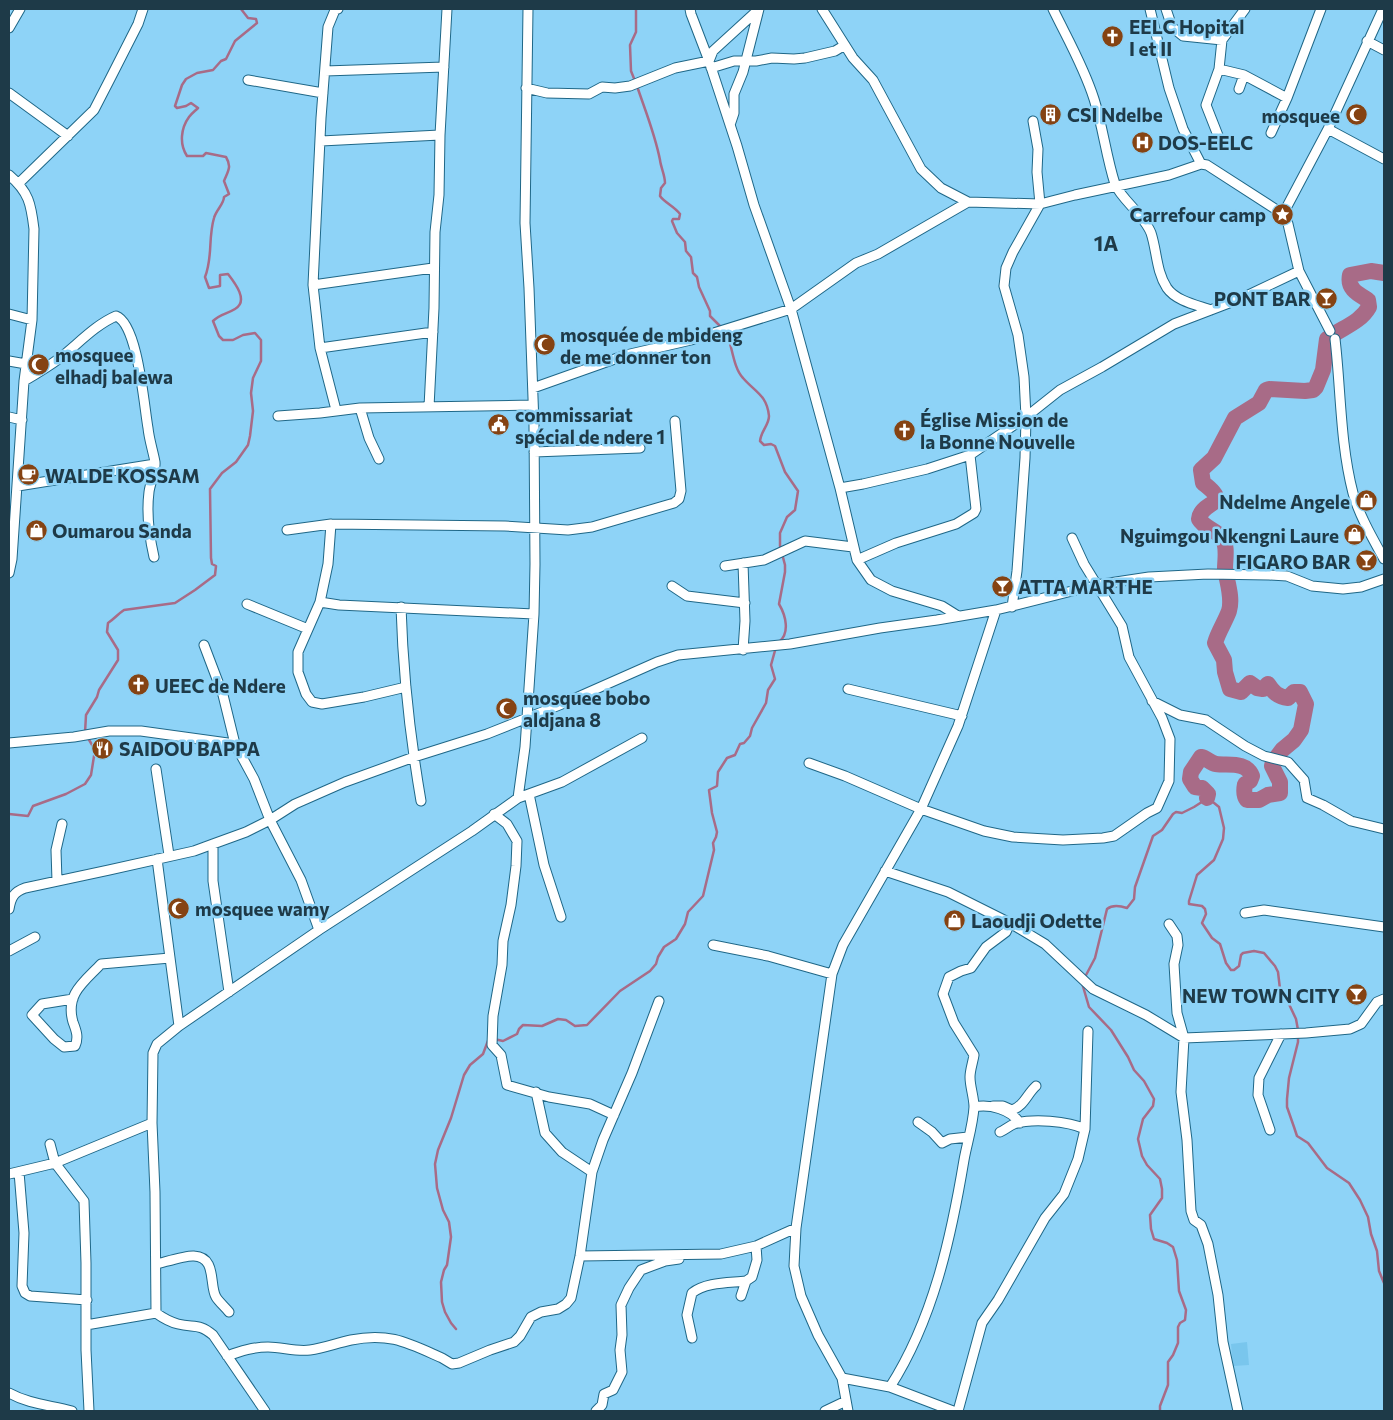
<svg xmlns="http://www.w3.org/2000/svg" width="1393" height="1420" font-family="Commissioner,sans-serif">
  <style>
    .built { fill: #79c6ed }
    .lines { fill: none; stroke-linecap: round; stroke-linejoin: round }
    .stream { stroke: #a86b87; stroke-width: 2.5 }
    .river { stroke: #a86b87; stroke-width: 16 }
    .street-casing { stroke: #1f6787; stroke-width: 11 }
    .street { stroke: #fff; stroke-width: 9 }
    .labels { text-anchor: middle; dominant-baseline: central; stroke-width: 5; stroke-linejoin: round; paint-order: stroke }
    .poi-label { font-size: 19px; font-weight: bold; fill: #1e3a48; stroke: #8ed3f7; text-anchor: start }
    .quarter-label { font-size: 21px; font-weight: bold; fill: #1e3a48; stroke: #8ed3f7 }
  </style>
  <rect width="100%" height="100%" fill="#8ed3f7"/>
  <path class="built" d="M1247 1342 1249 1365 1233 1366 1231 1344Z"/>
  <g class="lines">
    <path class="stream" d="M635 81 631 71 630 45 636 32V9
      M637 86C645 110 655 134 660 160 661 168 665 175 665 183L661 188 660 196C665 203 674 206 680 214L679 219H673L672 221 677 233 685 242 686 251 691 257 693 273 697 277 699 287 710 311V316L722 328
      M726 331C732 344 733 368 743 378 755 392 767 395 769 416 769 425 761 431 760 441L764 445 771 444 775 446 785 472 798 491 795 510 787 517 780 533V546L785 565V572L779 604C786 616 790 633 779 642
      M85 733 86 715 97 697 99 690 118 660V650L107 632 108 623C114 619 118 614 124 610L175 603 195 590 215 575 216 566 212 564 211 558 210 489 222 473 236 462 248 445 250 436 253 411 251 393 253 378 261 361V340L255 333 243 335 233 340H223L219 336 213 321C220 314 227 314 235 309 249 301 235 283 228 274L220 275V286L209 288 205 277C213 257 208 238 214 218 216 210 224 204 224 197L229 194 224 181C228 171 232 167 226 157L206 153 203 156H187C179 144 181 128 189 117 192 113 195 111 198 108L191 103 186 106 177 108 175 106 182 85 186 79 197 73 213 70 221 61 226 59 235 41 257 23 256 19 248 18 241 9
      M9 814 28 816 33 806 66 794 85 784 91 775 95 750 88 738
      M1085 977 1095 958 1107 909C1113 904 1121 906 1127 908L1134 899 1135 887 1153 836 1162 830 1173 814 1176 812 1182 813 1194 807 1208 798 1219 807 1224 828 1223 839 1214 860 1197 875 1189 901V904L1202 906 1205 909 1206 914 1202 923 1212 938 1220 944 1226 963 1231 970H1234L1239 966 1241 955 1243 953 1254 951 1264 953 1275 966 1278 972 1280 989 1287 996 1288 1002 1296 1019 1298 1030V1042L1289 1078 1287 1099V1107L1294 1127 1297 1136 1308 1143 1327 1168 1349 1183 1360 1200 1368 1217 1371 1234 1377 1251 1379 1271 1384 1283
      M1082 983 1089 1007 1111 1030 1128 1057 1134 1070 1144 1081 1154 1099 1153 1106 1143 1119 1138 1139 1142 1156 1147 1165 1160 1179 1162 1189V1198L1150 1215 1151 1229 1154 1239 1167 1243 1173 1247 1177 1260 1179 1291 1186 1310 1185 1320 1180 1323 1178 1327V1343L1173 1355 1168 1362V1385L1160 1406V1411
      M494 1039 503 1041 517 1034 519 1029 523 1025 542 1026 558 1019 566 1020 575 1026 587 1025 620 991 650 971 656 964 658 957 664 947 676 939 685 924 688 912 703 896 714 850 713 843 716 837 717 832 712 813 709 790 717 786 718 772 727 758 735 755 740 744 744 743 750 736 752 728 766 703 768 690 775 679 771 665 776 647
      M456 1329 451 1323 445 1312 442 1302 441 1282 444 1270 447 1265 451 1237 449 1222 443 1210 437 1188 435 1164 438 1150 451 1118 464 1075 470 1065 483 1054 489 1038"/>
    <path class="river" d="M1207 798 1208 794 1202 788 1195 787 1190 779 1191 772 1201 757C1207 758 1210 763 1216 764 1228 766 1246 761 1252 776L1250 781 1245 784C1244 789 1243 795 1247 800H1259L1268 795 1280 793V782L1272 766 1273 762 1282 750 1294 740 1301 730 1306 704 1300 692H1294L1288 698C1278 697 1273 692 1268 684L1263 689 1257 688 1250 683 1241 692 1230 689 1225 672 1224 660 1215 643C1218 632 1225 622 1229 611 1233 598 1227 582 1225 569 1225 559 1228 546 1222 538 1216 530 1204 528 1199 519 1201 500 1234 506 1203 483L1201 470 1214 458 1235 418 1259 403 1266 390 1269 389 1305 391 1313 390 1316 387 1323 370 1327 339C1341 328 1360 323 1369 307L1368 300C1358 294 1347 289 1350 275L1371 271 1384 273"/>
    <defs>
      <path id="street" d="M690 9 691 14 709 61 737 146 754 205 791 309 840 488 857 560 871 580 892 591 942 606 958 616
        M822 9 853 58 873 80 921 169 941 188 968 202 1040 204 1075 195 1169 175 1201 164
        M1053 9C1067 38 1084 67 1094 99 1103 127 1106 156 1115 184 1121 199 1144 215 1151 233 1157 251 1156 271 1167 288 1176 301 1197 305 1211 310
        M1150 9 1169 88 1183 129 1201 164 1207 165 1283 214 1288 224 1299 271 1330 331
        M1166 9 1172 27 1183 36 1222 40 1245 9
        M9 28 20 9
        M1222 40 1219 69 1244 75 1239 89
        M1367 41 1384 50
        M711 68 734 61H756L772 58 794 59 805 58 835 51 845 45
        M1219 69 1206 105 1219 138
        M325 71 444 67
        M1244 75 1287 98
        M248 80 323 93
        M526 88 547 93 589 94 602 87 615 88 630 86 675 68 709 61 713 51 759 9
        M9 93 68 136
        M730 125 734 113V94L743 72 759 9
        M1328 129 1384 159
        M1271 133 1287 98 1321 9
        M321 141 440 135
        M9 175C29 192 31 204 34 229L32 320 24 381 12 559 9 573
        M19 183 94 110 110 79 138 24 143 9
        M1283 214 1328 129 1383 9
        M313 285 433 268
        M9 314 32 320
        M1335 339C1341 390 1340 443 1353 493 1359 515 1373 539 1384 559
        M320 348 433 332
        M9 361 26 364
        M24 381C36 374 49 366 60 358 78 344 95 325 116 316 138 324 144 406 148 428 149 439 153 451 155 462 156 472 150 483 149 492 146 515 149 535 154 557
        M533 388 626 355 691 340 791 309 856 263 878 254 968 202
        M429 407 434 308 435 232 439 195 440 135 447 9
        M360 408 369 438 379 459
        M336 410 320 348 313 285 321 118 328 27 335 10 338 9
        M278 416 320 413 360 408 533 405
        M9 417 22 420
        M534 452 640 448
        M18 486 155 464
        M840 488 863 484 927 469 970 455 1026 417 1060 390 1102 367 1174 324 1242 298 1299 271
        M287 530 331 524 505 526 568 530 592 527 674 503 679 499 681 491 675 421
        M857 560 896 543 956 524 974 513 976 509 970 455
        M743 563 745 621 743 650
        M725 566 764 560 805 541 853 547
        M672 586 687 596 745 603
        M320 602 328 564 331 524
        M247 604 308 629
        M401 607C403 672 410 737 421 801
        M1012 607 1017 571 1025 458 1026 417 1024 377 1018 335 1004 286 1006 268 1013 252 1040 204 1037 172 1038 149 1033 121
        M996 610 958 726 921 809 984 831 1013 837 1063 840 1103 838 1114 836 1147 813 1157 808 1169 781 1170 739 1162 718 1129 657 1122 626 1084 564 1072 538
        M204 645 223 695 235 744 254 779 270 820 301 880 319 930
        M406 687 364 697 322 704 312 702 306 694 298 672V652L320 602 339 605 534 614
        M848 689 962 716
        M1152 701 1180 715 1206 720 1245 746 1264 756 1288 762 1304 780 1307 798 1323 805 1351 821 1384 829
        M9 743 74 737 109 731H141L235 744
        M809 763 845 776 921 809 843 945 832 974 796 1228 794 1266 801 1296 818 1335 842 1378 848 1411
        M156 769 169 855
        M529 794 544 865 561 917
        M518 798 562 782 642 738
        M494 814 507 824 517 841 516 866 511 905 503 941 502 965 493 1016 492 1045 501 1055 507 1085 549 1097 590 1104 614 1115
        M213 844V881L229 992
        M157 859 179 1026
        M885 871 948 892 1010 923 1045 944 1093 989 1146 1015 1184 1038 1306 1033 1350 1029 1361 1024 1377 1002 1384 999
        M57 881 56 850 62 824
        M9 909C11 897 14 892 25 888L109 870 194 851 213 844 246 832 270 820 295 804 345 782 414 757 487 734 562 704 657 662 678 655 790 644 880 628 937 620 996 610 1096 585 1149 577 1208 574 1269 575 1287 576 1312 586 1343 589 1361 587 1384 579
        M1245 913 1264 910 1384 927
        M1169 924 1177 936 1178 945 1174 964 1177 1013 1184 1038 1181 1092 1187 1140 1191 1211 1194 1220 1201 1225 1208 1244 1218 1295 1223 1342 1238 1411
        M713 945 768 956 832 974
        M9 951 35 937
        M73 999 42 1004 32 1015 54 1039 64 1047 75 1046C79 1037 76 1030 73 1022 65 994 84 982 101 964L170 958
        M536 1092 545 1133 562 1152 592 1172
        M993 1106H1003L1012 1110C1024 1106 1027 1094 1036 1086
        M974 1107C990 1104 1010 1109 1020 1123
        M918 1122 932 1132 942 1143 950 1139 968 1137
        M1270 1130 1258 1095 1259 1078 1281 1034
        M1000 1132C1005 1130 1009 1126 1014 1124 1032 1118 1068 1121 1085 1129
        M50 1144 55 1163 84 1201 86 1263V1350L89 1411
        M19 1172 24 1233 22 1286 25 1293 30 1296 87 1300
        M9 1174 55 1163 152 1123
        M580 1256 721 1254 756 1246 796 1228
        M156 1264C165 1262 187 1255 194 1256 217 1257 209 1285 216 1297 219 1302 225 1307 229 1312
        M741 1296 746 1281 752 1277 757 1260 756 1246
        M86 1325 156 1313
        M692 1338 687 1315 692 1293C706 1282 729 1283 746 1281
        M227 1356C241 1351 253 1347 268 1347 282 1347 296 1352 310 1350 324 1348 337 1343 351 1340 389 1332 408 1343 442 1358L452 1364 459 1363 490 1350 514 1342 520 1336 531 1317 541 1312 558 1309 566 1304 571 1298 580 1256 592 1172 603 1140 632 1073 659 1001
        M842 1378 890 1387C933 1320 951 1238 964 1160 967 1143 973 1125 974 1107 974 1097 970 1087 970 1077 970 1070 973 1062 974 1055L954 1023 943 994 949 977 961 971 971 968 986 947 1006 932 1010 923
        M890 1387 953 1411
        M9 1393C29 1404 50 1405 72 1411
        M265 1411 213 1335C199 1323 194 1328 178 1324 170 1322 163 1318 156 1313L155 1192 152 1123 153 1053 157 1044 179 1026 319 930 472 831 518 798 525 747 534 614 535 564 534 425 529 288 525 223 528 9
        M596 1411 602 1405 604 1394 613 1390 622 1372 620 1350 622 1335 621 1305 629 1288 641 1270 665 1261 679 1259
        M825 1411 846 1401
        M958 1411 982 1323 998 1300 1045 1218 1064 1194 1078 1159 1085 1129 1088 1031"/>
    </defs>
    <use href="#street" class="street-casing"/>
    <use href="#street" class="street"/>
  </g>
  <defs>
    <symbol id="church-disc" viewBox="-11 -11 22 22"><circle r="9.5" fill="#854313" stroke="#8ed3f7"/><path d="M-1.2-6h2.4v3.5h3.3v2.4h-3.3V6h-2.4V-.1h-3.3v-2.4h3.3Z" fill="#fff"/></symbol>
    <symbol id="building-disc" viewBox="-11 -11 22 22"><circle r="9.5" fill="#854313" stroke="#8ed3f7"/><path d="M-4-6H4V6H1V3H-1V6H-4ZM-2.5-4.3h1.7v1.8h-1.7ZM.8-4.3h1.7v1.8H.8ZM-2.5-1h1.7V.8h-1.7ZM.8-1h1.7V.8H.8Z" fill="#fff"/></symbol>
    <symbol id="mosque-disc" viewBox="-11 -11 22 22"><circle r="9.5" fill="#854313" stroke="#8ed3f7"/><path d="M3.5-4.9A6 6 0 1 0 3.5 4.9A5 5 0 1 1 3.5-4.9Z" fill="#fff"/></symbol>
    <symbol id="hospital-disc" viewBox="-11 -11 22 22"><circle r="9.5" fill="#854313" stroke="#8ed3f7"/><path d="M-5-5h3v3.5h4V-5h3V5h-3V1.5h-4V5h-3Z" fill="#fff"/></symbol>
    <symbol id="sight-disc" viewBox="-11 -11 22 22"><circle r="9.5" fill="#854313" stroke="#8ed3f7"/><path d="M0-6L1.8-2.2L6-1.7L2.9 1.2L3.7 5.4L0 3.3L-3.7 5.4L-2.9 1.2L-6-1.7L-1.8-2.2Z" fill="#fff"/></symbol>
    <symbol id="bar-disc" viewBox="-11 -11 22 22"><circle r="9.5" fill="#854313" stroke="#8ed3f7"/><path d="M-6-5H6L.8 .8V4.5H3.5V6h-7V4.5H-.8V.8Z" fill="#fff"/></symbol>
    <symbol id="civic-disc" viewBox="-11 -11 22 22"><circle r="9.5" fill="#854313" stroke="#8ed3f7"/><path d="M-.6-6.5H3V-4.5H.6V-3L4-1V1h2V6H-6V1h2V-1L-.6-3ZM-1.2 2.5V6h2.4V2.5Z" fill="#fff"/></symbol>
    <symbol id="cafe-disc" viewBox="-11 -11 22 22"><circle r="9.5" fill="#854313" stroke="#8ed3f7"/><path d="M-5.5-4.5H6V0H3Q3 3.5 0 3.5H-2.5Q-5.5 3.5-5.5 0ZM3-3.2v2h1.7v-2ZM-6 4.5H4V6H-6Z" fill="#fff"/></symbol>
    <symbol id="shop-disc" viewBox="-11 -11 22 22"><circle r="9.5" fill="#854313" stroke="#8ed3f7"/><path d="M-5-2.5h2.3a2.7 3.5 0 0 1 5.4 0H5L5.5 6h-11ZM-1.5-2.5h3a1.5 2.3 0 0 0-3 0Z" fill="#fff"/></symbol>
    <symbol id="restaurant-disc" viewBox="-11 -11 22 22"><circle r="9.5" fill="#854313" stroke="#8ed3f7"/><path d="M-5-6h1v4h1v-4h1v4h1v-4h1v5L-1.5 .5V6h-2V.5L-5-1ZM5-6V6H3V1.5H1.5Q1.5-4 5-6Z" fill="#fff"/></symbol>
  </defs>
  <g fill-rule="evenodd">
    <use href="#church-disc" x="1100" y="24" width="25" height="25"/>
    <use href="#building-disc" x="1038" y="102" width="25" height="25"/>
    <use href="#mosque-disc" x="1344" y="102" width="25" height="25"/>
    <use href="#hospital-disc" x="1130" y="130" width="25" height="25"/>
    <use href="#sight-disc" x="1270" y="202" width="25" height="25"/>
    <use href="#bar-disc" x="1314" y="286" width="25" height="25"/>
    <use href="#mosque-disc" x="532" y="332" width="25" height="25"/>
    <use href="#mosque-disc" x="26" y="352" width="25" height="25"/>
    <use href="#civic-disc" x="486" y="412" width="25" height="25"/>
    <use href="#church-disc" x="892" y="418" width="25" height="25"/>
    <use href="#cafe-disc" x="16" y="462" width="25" height="25"/>
    <use href="#shop-disc" x="1354" y="488" width="25" height="25"/>
    <use href="#shop-disc" x="24" y="518" width="25" height="25"/>
    <use href="#shop-disc" x="1342" y="522" width="25" height="25"/>
    <use href="#bar-disc" x="1354" y="548" width="25" height="25"/>
    <use href="#bar-disc" x="990" y="574" width="25" height="25"/>
    <use href="#church-disc" x="126" y="672" width="25" height="25"/>
    <use href="#mosque-disc" x="494" y="696" width="25" height="25"/>
    <use href="#restaurant-disc" x="90" y="736" width="25" height="25"/>
    <use href="#mosque-disc" x="166" y="896" width="25" height="25"/>
    <use href="#shop-disc" x="942" y="908" width="25" height="25"/>
    <use href="#bar-disc" x="1344" y="982" width="25" height="25"/>
  </g>
  <g class="labels">
    <g class="poi-label">
      <text x="1129" y="26">EELC Hopital<tspan x="1129" dy="22">I et II</tspan></text>
      <text x="1067" y="114">CSI Ndelbe</text>
      <text x="1340" y="115" text-anchor="end">mosquee</text>
      <text x="1158" y="142">DOS-EELC</text>
      <text x="1266" y="214" text-anchor="end">Carrefour camp</text>
      <text x="1311" y="298" text-anchor="end">PONT BAR</text>
      <text x="560" y="334">mosquée de mbideng<tspan x="560" dy="22">de me donner ton</tspan></text>
      <text x="55" y="354">mosquee<tspan x="55" dy="22">elhadj balewa</tspan></text>
      <text x="515" y="414">commissariat<tspan x="515" dy="22">spécial de ndere 1</tspan></text>
      <text x="920" y="419">Église Mission de<tspan x="920" dy="22">la Bonne Nouvelle</tspan></text>
      <text x="45" y="475">WALDE KOSSAM</text>
      <text x="1350" y="501" text-anchor="end">Ndelme Angele</text>
      <text x="52" y="530">Oumarou Sanda</text>
      <text x="1339" y="535" text-anchor="end">Nguimgou Nkengni Laure</text>
      <text x="1351" y="561" text-anchor="end">FIGARO BAR</text>
      <text x="1018" y="586">ATTA MARTHE</text>
      <text x="155" y="685">UEEC de Ndere</text>
      <text x="523" y="697">mosquee bobo<tspan x="523" dy="22">aldjana 8</tspan></text>
      <text x="119" y="748">SAIDOU BAPPA</text>
      <text x="195" y="908">mosquee wamy</text>
      <text x="971" y="920">Laoudji Odette</text>
      <text x="1340" y="995" text-anchor="end">NEW TOWN CITY</text>
    </g>
    <g class="quarter-label">
      <text x="1106" y="242">1A</text>
    </g>
  </g>
  <rect width="1393" height="1420" fill="none" stroke="#1e3a48" stroke-width="20"/>
</svg>
